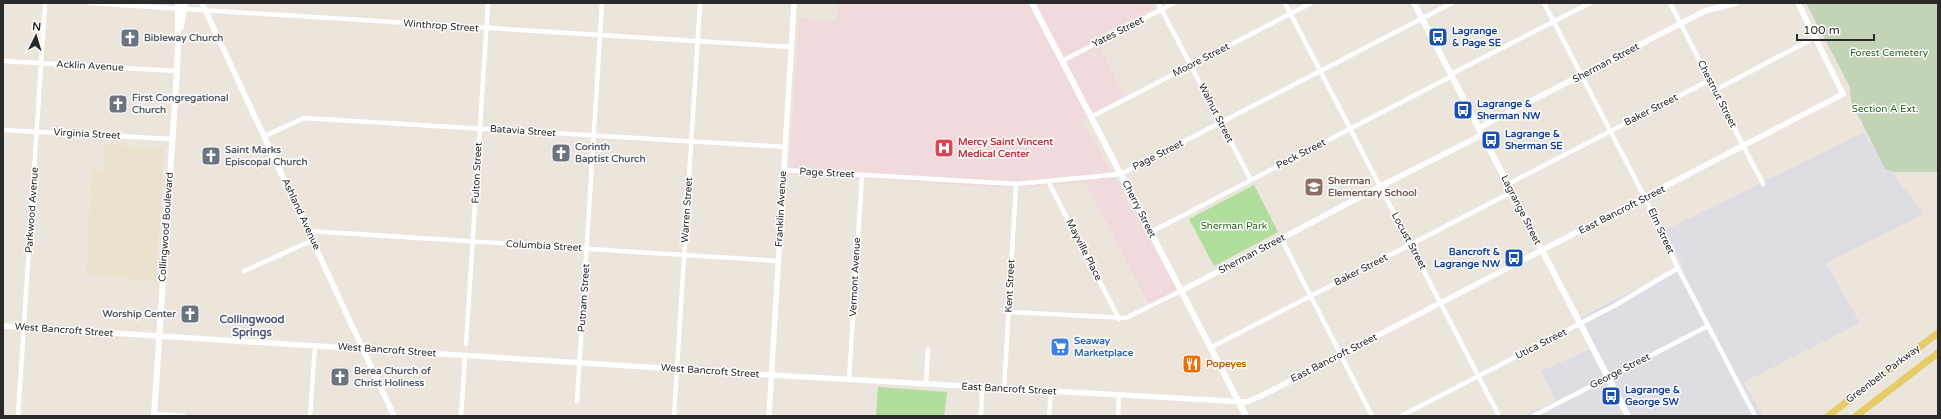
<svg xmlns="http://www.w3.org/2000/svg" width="1941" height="419" font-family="'Varela Round',sans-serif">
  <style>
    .industrial { fill: #dfdde4 }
    .education { fill: #ebe2cd }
    .medical { fill: #f1dadb }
    .green { fill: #b1dd9d }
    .cemetery { fill: #c3d3b5 }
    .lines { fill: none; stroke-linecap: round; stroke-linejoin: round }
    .minor { stroke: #fff; stroke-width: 4.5 }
    .tertiary { stroke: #fff; stroke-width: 5.5 }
    .secondary { stroke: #fff; stroke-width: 6 }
    .primary { stroke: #e6cc66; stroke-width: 7 }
    .labels { text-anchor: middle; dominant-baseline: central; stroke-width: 3; stroke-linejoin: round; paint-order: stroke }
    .street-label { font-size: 10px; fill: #2a2a2a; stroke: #fff }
    .transit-label { font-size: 10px; font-weight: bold; fill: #164399; stroke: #fff; text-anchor: start }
    .worship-label { font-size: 10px; font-weight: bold; fill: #5b616d; stroke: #fff; text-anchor: start }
    .park-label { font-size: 10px; fill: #2b611f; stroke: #fff }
    .health-label { font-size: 10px; font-weight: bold; fill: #be3a42; stroke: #fff; text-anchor: start }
    .education-label { font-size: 10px; font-weight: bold; fill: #785e54; stroke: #fff; text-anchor: start }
    .shop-label { font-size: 10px; font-weight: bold; fill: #366cbe; stroke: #fff; text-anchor: start }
    .food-label { font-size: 10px; font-weight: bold; fill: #c56008; stroke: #fff; text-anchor: start }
    .neighbourhood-label { font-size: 11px; font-weight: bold; fill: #4d5477; stroke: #fff }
  </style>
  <rect width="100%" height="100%" fill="#ebe5dc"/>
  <path class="industrial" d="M1863 133 1923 214 1826 263 1860 323 1744 382 1763 416H1522L1556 401 1541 371 1590 349 1575 320 1683 266 1665 230Z"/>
  <path class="education" d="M105 144 164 148 156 281 86 275 92 170 103 171Z"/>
  <path class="medical" d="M838 3H1151L1154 8 1095 38 1125 97 1083 121 1180 295 1151 309 1086 183 1008 188 789 174 799 18 836 21Z"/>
  <path class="green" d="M1254 185 1278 232 1214 266 1189 219Z
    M878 387 947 392 944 416H876Z"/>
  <path class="cemetery" d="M1806 3H1938V172H1895L1885 169 1851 101 1850 87Z"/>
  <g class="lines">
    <path class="minor" d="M90 3 791 47
      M1158 3 1251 180
      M1285 3 1499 416
      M1544 3 1645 198 1678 268 1755 416
      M1670 3 1763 184
      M3 61 177 71
      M1062 61 1174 3
      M1451 74 1590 3
      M1715 90 1816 37
      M1091 117 1311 3
      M3 130 172 139
      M265 136 304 118 785 147
      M783 170 1016 184 1121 174 1452 3
      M1048 181 1119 319
      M1508 184 1710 80
      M309 231 778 261
      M1151 232 1452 76
      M1281 238 1372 416
      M244 271 313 240
      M1009 312 1126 318 1181 291
      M466 344 488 3
      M1210 348 1512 192
      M849 380 862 175
      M926 384 928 350
      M1004 389 1016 184
      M577 401 602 3
      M154 414 184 416
      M18 416 45 3
      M310 416 315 346
      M461 416 465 356
      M674 416 700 3
      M981 416 982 387
      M1049 416 1051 391
      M1118 416 1119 395
      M1401 416 1614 306 1678 268
      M1533 416 1708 326"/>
    <path class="tertiary" d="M202 3 394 416
      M1479 128 1705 11 1736 3
      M1181 291 1381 186 1482 135
      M3 326 771 375 1246 402 1261 396 1843 94 1798 3
      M769 416 794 3"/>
    <path class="secondary" d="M1032 3 1246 416
      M1414 3 1628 416
      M181 27 185 3
      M154 416 177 71 178 39V3"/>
    <path class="primary" d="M1828 416 1938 333
      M1856 416 1938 353"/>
  </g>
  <defs>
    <symbol id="bus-square" viewBox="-11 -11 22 22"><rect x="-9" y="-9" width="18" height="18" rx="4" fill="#1a4fb4" stroke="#fff"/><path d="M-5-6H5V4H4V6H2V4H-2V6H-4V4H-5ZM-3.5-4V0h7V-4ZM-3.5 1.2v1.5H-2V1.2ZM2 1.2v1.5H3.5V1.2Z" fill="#fff"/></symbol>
    <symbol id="church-square" viewBox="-11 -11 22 22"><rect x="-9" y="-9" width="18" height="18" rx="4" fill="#6b7280" stroke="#fff"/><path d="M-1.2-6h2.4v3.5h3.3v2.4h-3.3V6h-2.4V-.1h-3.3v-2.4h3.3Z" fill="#fff"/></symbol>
    <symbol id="hospital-square" viewBox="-11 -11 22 22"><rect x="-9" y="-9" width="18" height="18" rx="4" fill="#e0444e" stroke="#fff"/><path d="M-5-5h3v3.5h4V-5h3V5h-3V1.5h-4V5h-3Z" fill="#fff"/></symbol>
    <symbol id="school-square" viewBox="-11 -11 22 22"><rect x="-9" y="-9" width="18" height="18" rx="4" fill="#8d6e63" stroke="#fff"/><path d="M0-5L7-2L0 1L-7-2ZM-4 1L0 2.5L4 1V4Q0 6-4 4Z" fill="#fff"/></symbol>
    <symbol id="supermarket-square" viewBox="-11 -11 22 22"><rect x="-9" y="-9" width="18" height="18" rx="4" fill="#3f7fe0" stroke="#fff"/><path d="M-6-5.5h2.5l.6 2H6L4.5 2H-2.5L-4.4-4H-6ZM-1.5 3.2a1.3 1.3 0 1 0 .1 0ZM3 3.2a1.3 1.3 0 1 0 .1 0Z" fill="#fff"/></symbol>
    <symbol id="restaurant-square" viewBox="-11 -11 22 22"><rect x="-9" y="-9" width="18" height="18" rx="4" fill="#e8710a" stroke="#fff"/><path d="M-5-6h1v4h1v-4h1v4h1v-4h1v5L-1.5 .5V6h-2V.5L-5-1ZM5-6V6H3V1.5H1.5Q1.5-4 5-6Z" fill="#fff"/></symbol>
  </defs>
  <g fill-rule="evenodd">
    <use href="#bus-square" x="1427" y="26" width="22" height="22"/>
    <use href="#church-square" x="119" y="27" width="22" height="22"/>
    <use href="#church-square" x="107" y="93" width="22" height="22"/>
    <use href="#bus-square" x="1452" y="99" width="22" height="22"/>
    <use href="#bus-square" x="1480" y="129" width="22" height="22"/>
    <use href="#hospital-square" x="933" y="137" width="22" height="22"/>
    <use href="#church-square" x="550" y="142" width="22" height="22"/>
    <use href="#church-square" x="200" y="145" width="22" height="22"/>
    <use href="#school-square" x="1303" y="176" width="22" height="22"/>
    <use href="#bus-square" x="1503" y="247" width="22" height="22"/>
    <use href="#church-square" x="179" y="303" width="22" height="22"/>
    <use href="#supermarket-square" x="1049" y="336" width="22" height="22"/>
    <use href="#restaurant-square" x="1181" y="353" width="22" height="22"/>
    <use href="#church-square" x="329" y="366" width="22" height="22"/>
    <use href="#bus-square" x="1600" y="385" width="22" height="22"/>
  </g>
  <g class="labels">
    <g class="street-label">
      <text transform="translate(441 26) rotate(4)">Winthrop Street</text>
      <text transform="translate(1118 32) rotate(-27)">Yates Street</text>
      <text transform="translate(1201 60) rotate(-27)">Moore Street</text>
      <text transform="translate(1606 63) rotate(-28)">Sherman Street</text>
      <text transform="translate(90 66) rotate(3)">Acklin Avenue</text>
      <text transform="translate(1717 94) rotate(63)">Chestnut Street</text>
      <text transform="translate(1651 110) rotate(-27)">Baker Street</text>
      <text transform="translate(1216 113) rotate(63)">Walnut Street</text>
      <text transform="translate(523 131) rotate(4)">Batavia Street</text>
      <text transform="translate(87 134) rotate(3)">Virginia Street</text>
      <text transform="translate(1301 154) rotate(-27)">Peck Street</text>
      <text transform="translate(1158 155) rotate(-27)">Page Street</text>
      <text transform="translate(477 173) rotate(-87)">Fulton Street</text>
      <text transform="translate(827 173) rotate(3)">Page Street</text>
      <text transform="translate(781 209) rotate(-87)">Franklin Avenue</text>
      <text transform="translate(1139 209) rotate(63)">Cherry Street</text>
      <text transform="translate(32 210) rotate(-86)">Parkwood Avenue</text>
      <text transform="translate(687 210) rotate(-86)">Warren Street</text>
      <text transform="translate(1521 210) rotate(63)">Lagrange Street</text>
      <text transform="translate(1622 210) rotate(-27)">East Bancroft Street</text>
      <text transform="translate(301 214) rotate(65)">Ashland Avenue</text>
      <text transform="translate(166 227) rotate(-86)">Collingwood Boulevard</text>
      <text transform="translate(1661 231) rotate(65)">Elm Street</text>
      <text transform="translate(1409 241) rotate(62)">Locust Street</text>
      <text transform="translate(544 246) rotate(3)">Columbia Street</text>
      <text transform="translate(1084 250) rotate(63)">Mayville Place</text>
      <text transform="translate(1252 254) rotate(-28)">Sherman Street</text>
      <text transform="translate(1361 270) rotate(-27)">Baker Street</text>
      <text transform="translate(855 277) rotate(-87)">Vermont Avenue</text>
      <text transform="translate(1010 286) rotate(-87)">Kent Street</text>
      <text transform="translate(584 298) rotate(-86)">Putnam Street</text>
      <text transform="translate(64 330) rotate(4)">West Bancroft Street</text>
      <text transform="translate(1541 344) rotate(-27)">Utica Street</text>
      <text transform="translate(387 350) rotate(4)">West Bancroft Street</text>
      <text transform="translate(1334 358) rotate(-27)">East Bancroft Street</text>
      <text transform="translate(710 371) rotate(4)">West Bancroft Street</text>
      <text transform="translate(1620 371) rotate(-27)">George Street</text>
      <text transform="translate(1883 374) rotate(-37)">Greenbelt Parkway</text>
      <text transform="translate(1009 389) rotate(3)">East Bancroft Street</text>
    </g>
    <g class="transit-label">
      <text x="1452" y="31">Lagrange<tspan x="1452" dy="12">&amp; Page SE</tspan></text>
      <text x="1477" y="104">Lagrange &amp;<tspan x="1477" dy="12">Sherman NW</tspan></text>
      <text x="1505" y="134">Lagrange &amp;<tspan x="1505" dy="12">Sherman SE</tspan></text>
      <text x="1500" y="252" text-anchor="end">Bancroft &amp;<tspan x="1500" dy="12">Lagrange NW</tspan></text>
      <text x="1625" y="390">Lagrange &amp;<tspan x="1625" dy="12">George SW</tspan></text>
    </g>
    <g class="worship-label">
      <text x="144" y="38">Bibleway Church</text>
      <text x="132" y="98">First Congregational<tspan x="132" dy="12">Church</tspan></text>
      <text x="575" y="147">Corinth<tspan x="575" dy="12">Baptist Church</tspan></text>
      <text x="225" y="150">Saint Marks<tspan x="225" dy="12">Episcopal Church</tspan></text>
      <text x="176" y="314" text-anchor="end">Worship Center</text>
      <text x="354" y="371">Berea Church of<tspan x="354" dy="12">Christ Holiness</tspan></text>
    </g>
    <g class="park-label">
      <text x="1889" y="53">Forest Cemetery</text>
      <text x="1885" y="109">Section A Ext.</text>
      <text x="1234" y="226">Sherman Park</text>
    </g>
    <g class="health-label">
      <text x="958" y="142">Mercy Saint Vincent<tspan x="958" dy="12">Medical Center</tspan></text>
    </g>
    <g class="education-label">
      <text x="1328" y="181">Sherman<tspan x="1328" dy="12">Elementary School</tspan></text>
    </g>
    <g class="shop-label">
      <text x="1074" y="341">Seaway<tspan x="1074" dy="12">Marketplace</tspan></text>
    </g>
    <g class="food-label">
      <text x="1206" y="364">Popeyes</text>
    </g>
    <g class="neighbourhood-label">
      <text x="252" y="319">Collingwood<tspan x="252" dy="13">Springs</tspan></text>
    </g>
  </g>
  <rect width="1941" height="419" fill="none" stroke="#2a2a2a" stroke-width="8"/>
  <g transform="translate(36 36) rotate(5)" stroke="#ffffff" stroke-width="3" paint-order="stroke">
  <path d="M0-3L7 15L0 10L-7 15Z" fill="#2a2a2a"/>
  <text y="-6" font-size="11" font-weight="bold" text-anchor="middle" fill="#2a2a2a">N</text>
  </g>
  <path d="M1797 34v6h77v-6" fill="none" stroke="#2a2a2a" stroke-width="2"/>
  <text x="1803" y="34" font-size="12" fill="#2a2a2a" stroke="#ffffff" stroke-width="3" paint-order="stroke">100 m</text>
</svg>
